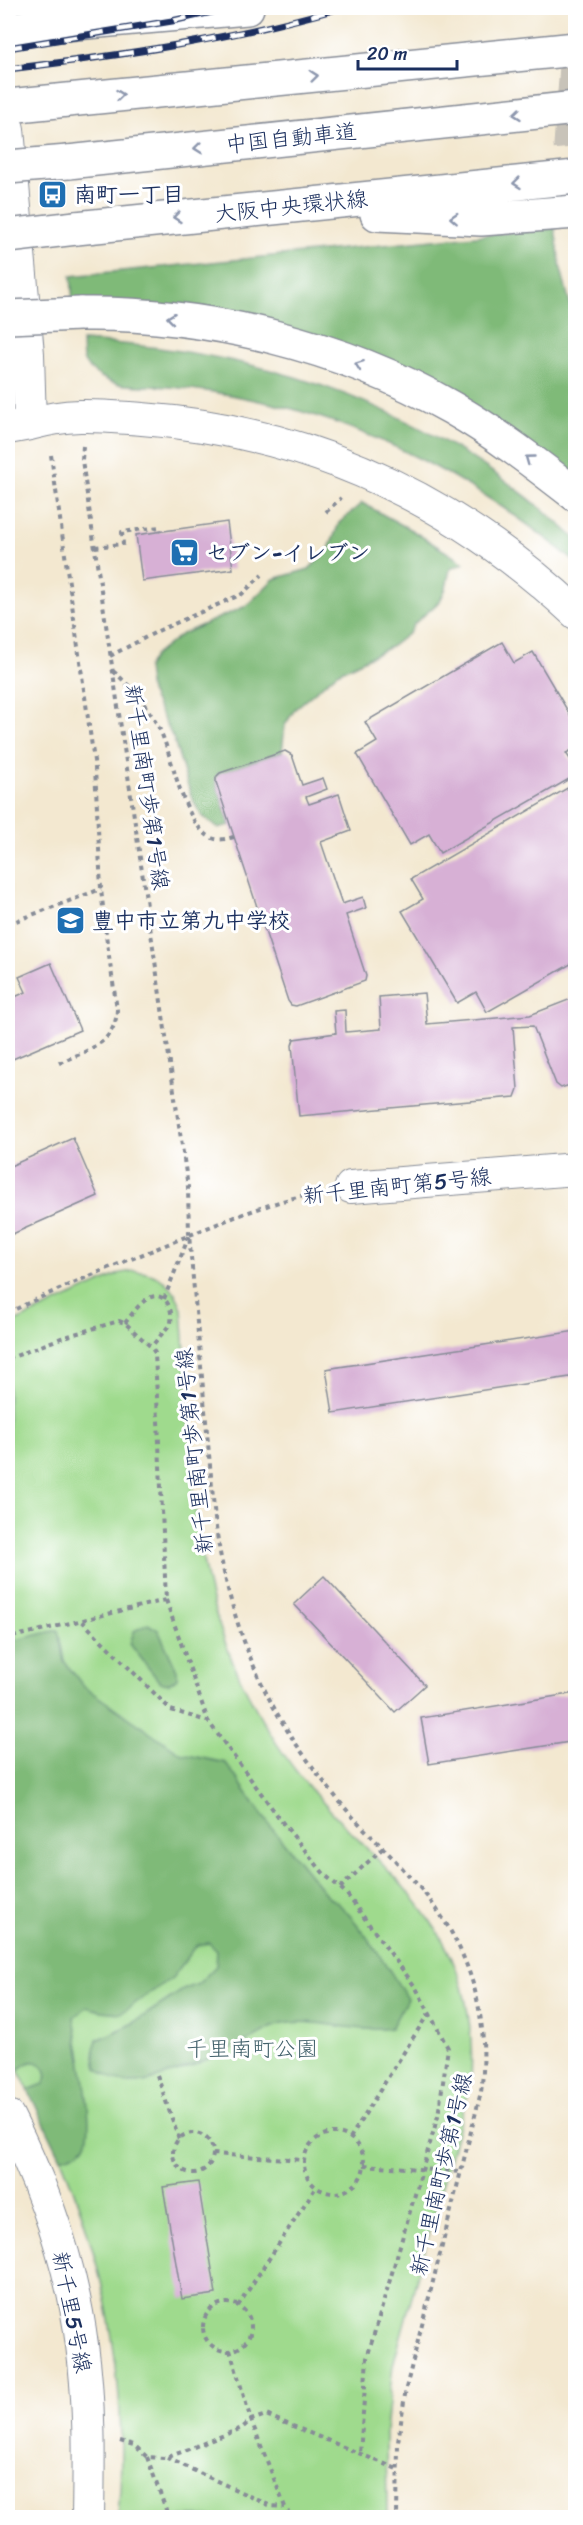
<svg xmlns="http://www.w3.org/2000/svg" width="583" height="2525" font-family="Sriracha,'Klee One',sans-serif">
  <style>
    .green { fill: #9fda8d; stroke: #5d8476; stroke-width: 1.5 }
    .forest { fill: #7fba78; stroke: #4d746b; stroke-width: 1.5 }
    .building { fill: #d7b0d5 }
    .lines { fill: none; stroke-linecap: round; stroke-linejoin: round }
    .major-tunnel { stroke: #c8c3b9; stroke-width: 33; stroke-dasharray: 33 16; stroke-linecap: butt }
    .minor-casing { stroke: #878c97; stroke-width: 34 }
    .major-casing { stroke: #878c97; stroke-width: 36 }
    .highway-casing { stroke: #878c97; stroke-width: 36 }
    .path { stroke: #878c97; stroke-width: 4; stroke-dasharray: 4.5 4.5; stroke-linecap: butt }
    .minor { stroke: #fff; stroke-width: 32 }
    .major { stroke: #fff; stroke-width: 33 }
    .highway { stroke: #fff; stroke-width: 33 }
    .rail-casing { stroke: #1b2f5e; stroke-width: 7 }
    .rail { stroke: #fff; stroke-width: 4.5; stroke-dasharray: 14; stroke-linecap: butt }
    .major-bridge-casing { stroke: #878c97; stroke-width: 36; stroke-linecap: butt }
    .highway-bridge-casing { stroke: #878c97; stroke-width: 36; stroke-linecap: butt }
    .major-bridge { stroke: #fff; stroke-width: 33 }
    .highway-bridge { stroke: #fff; stroke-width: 33 }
    .oneway { stroke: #8d97ae }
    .labels { text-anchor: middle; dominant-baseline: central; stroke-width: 6; stroke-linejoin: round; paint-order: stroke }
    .street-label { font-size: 22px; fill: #1b2f5e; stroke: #fff }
    .poi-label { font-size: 22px; font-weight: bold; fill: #1b2f5e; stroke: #fff; text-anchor: start }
    .park-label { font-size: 22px; fill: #43626c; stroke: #fff }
  </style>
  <rect width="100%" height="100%" fill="#fff"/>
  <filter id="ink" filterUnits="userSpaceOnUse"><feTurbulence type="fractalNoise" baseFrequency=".0167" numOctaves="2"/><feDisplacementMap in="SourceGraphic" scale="12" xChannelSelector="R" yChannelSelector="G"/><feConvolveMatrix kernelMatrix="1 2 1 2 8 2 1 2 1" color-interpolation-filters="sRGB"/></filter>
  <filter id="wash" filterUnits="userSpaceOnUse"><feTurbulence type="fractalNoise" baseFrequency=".008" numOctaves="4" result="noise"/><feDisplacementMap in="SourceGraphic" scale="24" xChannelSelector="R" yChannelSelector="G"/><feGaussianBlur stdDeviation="1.35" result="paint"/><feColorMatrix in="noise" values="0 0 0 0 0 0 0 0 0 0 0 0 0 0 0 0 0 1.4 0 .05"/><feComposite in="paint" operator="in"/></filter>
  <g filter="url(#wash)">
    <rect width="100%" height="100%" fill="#f3e8d0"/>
    <path class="green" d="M134 1271C160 1273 174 1285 182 1309 192 1433 185 1563 240 1678 259 1717 281 1755 310 1788 399 1890 479 1929 471 2081L393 2365 386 2431 387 2517H118C133 2356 91 2192 8 2053V1325L121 1273Z"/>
    <path class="forest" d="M555 228 561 269 575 323V480L438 388 73 304 71 276Z
      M82 341C270 351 436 409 575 538V562C484 485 368 422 250 399 223 393 196 389 169 387 153 385 135 387 119 384 110 383 90 372 85 363 81 358 83 348 82 341Z
      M362 503 413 531 464 563 450 569 446 588 440 601 414 624 409 633 392 646 337 673 295 709 285 725 282 752 218 774 216 782 230 825 218 828 202 816 192 799 174 740 150 692 147 668 154 656 182 634 246 606 274 579 309 569 329 549 339 523Z
      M148 1624 158 1630 177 1671V1678C171 1684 165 1686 158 1680L130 1644 134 1631Z
      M58 1630 64 1661 84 1687 182 1754 226 1763 268 1823 329 1898C349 1904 395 1978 407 1999L391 2028C355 2034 317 2017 282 2024 271 2026 259 2035 249 2040 225 2052 158 2083 134 2083 120 2084 107 2076 97 2068L94 2049 97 2040 130 2025 183 1990 198 1984 216 1966 217 1951 209 1943 197 1945 172 1978 121 2013 101 2011 87 2007 74 2017C77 2042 97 2127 85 2145 80 2153 69 2155 61 2158L28 2090 44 2084 47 2076 45 2069C36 2057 27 2062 18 2070L8 2053V1642Z"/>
    <g id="blocks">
      <path class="building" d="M227 522 233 569 142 581 136 535Z
        M502 642 514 663 533 652 576 725V748L566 753 576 768V775L440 853 429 834 410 845 357 754 377 742 365 722Z
        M285 751 292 755 302 785 323 778 327 789 306 797 309 804 339 794 351 831 321 842 342 904 363 897 366 908 346 915 366 976 365 981 296 1006 291 1005 288 1001 216 782V777L220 773Z
        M576 783V961L487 1012 476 992 457 1003 402 911 423 899 411 879Z
        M51 963 80 1030 8 1061V1000L26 992 19 977Z
        M424 993 427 1024 530 1015 576 997V1083L561 1088 556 1084 533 1026 513 1027 518 1089 515 1097 299 1116 292 1045 294 1039 336 1033 334 1011 345 1010 346 1032 381 1029 379 997Z
        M73 1138 98 1196 8 1236V1167Z
        M576 1331V1376L333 1413 326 1369Z
        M324 1576 425 1685 395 1712 294 1604Z
        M576 1693V1741L429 1764 421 1718Z
        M198 2182 216 2294 182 2299 163 2187Z"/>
    </g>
  </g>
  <g filter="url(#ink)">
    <use href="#blocks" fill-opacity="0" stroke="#878c97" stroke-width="1.5"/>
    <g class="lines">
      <path class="major-tunnel" d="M576 66 570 145 576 216"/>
      <defs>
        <path id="minor" d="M8 129 28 354 30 424 8 428
          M30 424C71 412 100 416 142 419 309 431 453 498 576 613
          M351 1187 576 1169
          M8 2116C44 2187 72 2266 82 2345 90 2402 89 2460 88 2518"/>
        <path id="major" d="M8 29 247 8
          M377 214 481 219 576 212
          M76 228 576 177
          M80 314C207 312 342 345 452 408 496 433 536 464 576 495"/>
        <path id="highway" d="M8 106 576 49
          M68 162 576 108"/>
      </defs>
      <use href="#minor" class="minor-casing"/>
      <use href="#major" class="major-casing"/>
      <use href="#highway" class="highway-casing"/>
      <path class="path" d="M83 446 82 460 188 1187 189 1235 214 1509C222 1594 252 1682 301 1751 317 1773 334 1796 352 1816 379 1845 411 1874 435 1907 474 1960 490 2027 481 2092L406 2388 398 2442 397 2518
        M51 455 95 768 101 889 107 943 117 1009C116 1046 83 1051 55 1065
        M326 512 341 498
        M95 547 123 544 122 532 160 527 161 532
        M110 656 160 630 242 594 262 575
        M113 671C132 687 147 706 159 728 173 755 182 824 212 838 219 841 226 839 234 837
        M8 924 101 889
        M164 1299 189 1236
        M8 1313C60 1287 114 1266 168 1244 217 1224 267 1202 320 1192
        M125 1323C133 1313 150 1286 165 1300 171 1306 172 1315 171 1323L151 1347
        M8 1359 61 1338 119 1321 125 1323 151 1347 155 1353 166 1600 8 1638
        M166 1600 208 1721 283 1823 325 1875 346 1893 416 1988 448 2048 438 2116 367 2358 360 2454
        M82 1621 171 1710 207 1721
        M340 1888 383 1848
        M157 2075 179 2139
        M304 2163a30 30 0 1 1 60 0a30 30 0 1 1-60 0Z
        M173 2153a20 20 0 1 1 40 0a20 20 0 1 1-40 0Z
        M350 2138 428 2014
        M213 2154 304 2160
        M364 2165 461 2172
        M203 2327a24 24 0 1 1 48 0a24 24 0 1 1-48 0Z
        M238 2306 316 2187
        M230 2350 251 2420 285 2507 292 2518
        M120 2441 134 2445 147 2457 166 2458 242 2428 251 2420 266 2415 397 2469
        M147 2457 169 2518
        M167 2458 271 2506 285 2507"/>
      <use href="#minor" class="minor"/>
      <use href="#major" class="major"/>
      <use href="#highway" class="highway"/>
      <defs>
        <path id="rail" d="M8 48 172 21 229 8
          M8 69C119 56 233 39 340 8"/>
      </defs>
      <use href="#rail" class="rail-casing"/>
      <use href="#rail" class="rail"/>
      <defs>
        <path id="major-bridge" d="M8 236 76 228
          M8 317 80 314"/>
        <path id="highway-bridge" d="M8 167 68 162"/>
      </defs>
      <use href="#major-bridge" class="major-bridge-casing"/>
      <use href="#highway-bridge" class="highway-bridge-casing"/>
      <use href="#major-bridge" class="major-bridge"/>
      <use href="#highway-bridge" class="highway-bridge"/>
    </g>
    <defs><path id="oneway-chevron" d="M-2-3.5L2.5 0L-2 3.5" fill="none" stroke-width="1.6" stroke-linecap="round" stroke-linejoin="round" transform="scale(1.5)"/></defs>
    <g class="oneway">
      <use href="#oneway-chevron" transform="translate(314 76) rotate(-6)"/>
      <use href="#oneway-chevron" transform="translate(120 95) rotate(-6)"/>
      <use href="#oneway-chevron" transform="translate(517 114) rotate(174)"/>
      <use href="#oneway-chevron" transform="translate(198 148) rotate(174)"/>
      <use href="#oneway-chevron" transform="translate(517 183) rotate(174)"/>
      <use href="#oneway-chevron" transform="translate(177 217) rotate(174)"/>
      <use href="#oneway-chevron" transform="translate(454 218) rotate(-177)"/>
      <use href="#oneway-chevron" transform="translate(171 318) rotate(-173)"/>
      <use href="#oneway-chevron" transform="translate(359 365) rotate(-160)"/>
      <use href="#oneway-chevron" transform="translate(529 459) rotate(-144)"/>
    </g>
  </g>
  <defs>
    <symbol id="bus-square" viewBox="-11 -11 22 22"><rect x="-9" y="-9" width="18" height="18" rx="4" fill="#1f6fb2" stroke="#fff"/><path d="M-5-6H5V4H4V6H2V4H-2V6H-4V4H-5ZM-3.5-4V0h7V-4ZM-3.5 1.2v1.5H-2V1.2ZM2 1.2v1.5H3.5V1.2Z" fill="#fff"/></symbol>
    <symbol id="supermarket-square" viewBox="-11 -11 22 22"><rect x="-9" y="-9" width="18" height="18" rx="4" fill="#1f6fb2" stroke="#fff"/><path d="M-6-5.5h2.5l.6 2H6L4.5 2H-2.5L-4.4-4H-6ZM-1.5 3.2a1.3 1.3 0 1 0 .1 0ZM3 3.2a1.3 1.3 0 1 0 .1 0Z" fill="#fff"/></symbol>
    <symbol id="school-square" viewBox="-11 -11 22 22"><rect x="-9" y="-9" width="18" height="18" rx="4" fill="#1f6fb2" stroke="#fff"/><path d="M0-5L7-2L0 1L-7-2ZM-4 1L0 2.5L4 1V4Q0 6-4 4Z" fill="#fff"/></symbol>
  </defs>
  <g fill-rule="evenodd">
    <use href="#bus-square" x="36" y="178" width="33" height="33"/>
    <use href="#supermarket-square" x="168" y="536" width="33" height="33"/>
    <use href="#school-square" x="54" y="904" width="33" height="33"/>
  </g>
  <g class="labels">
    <g class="street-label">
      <text transform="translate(291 138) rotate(-6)">中国自動車道</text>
      <text transform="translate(291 206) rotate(-6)">大阪中央環状線</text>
      <text transform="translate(147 787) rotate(82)">新千里南町歩第1号線</text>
      <text transform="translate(397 1186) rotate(-6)">新千里南町第5号線</text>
      <text transform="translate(194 1451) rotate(-96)">新千里南町歩第1号線</text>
      <text transform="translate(441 2174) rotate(-77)">新千里南町歩第1号線</text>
      <text transform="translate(72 2312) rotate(79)">新千里5号線</text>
    </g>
    <g class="poi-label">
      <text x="74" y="194">南町一丁目</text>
      <text x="206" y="552">セブン-イレブン</text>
      <text x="92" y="920">豊中市立第九中学校</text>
    </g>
    <g class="park-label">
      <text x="252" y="2048">千里南町公園</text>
    </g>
  </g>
  <rect width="583" height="2525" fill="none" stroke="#fff" stroke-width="30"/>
  <path d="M358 60v9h99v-9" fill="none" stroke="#1b2f5e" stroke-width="3"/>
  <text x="367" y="60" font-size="18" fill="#1b2f5e" stroke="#ffffff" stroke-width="4.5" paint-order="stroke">20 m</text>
</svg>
